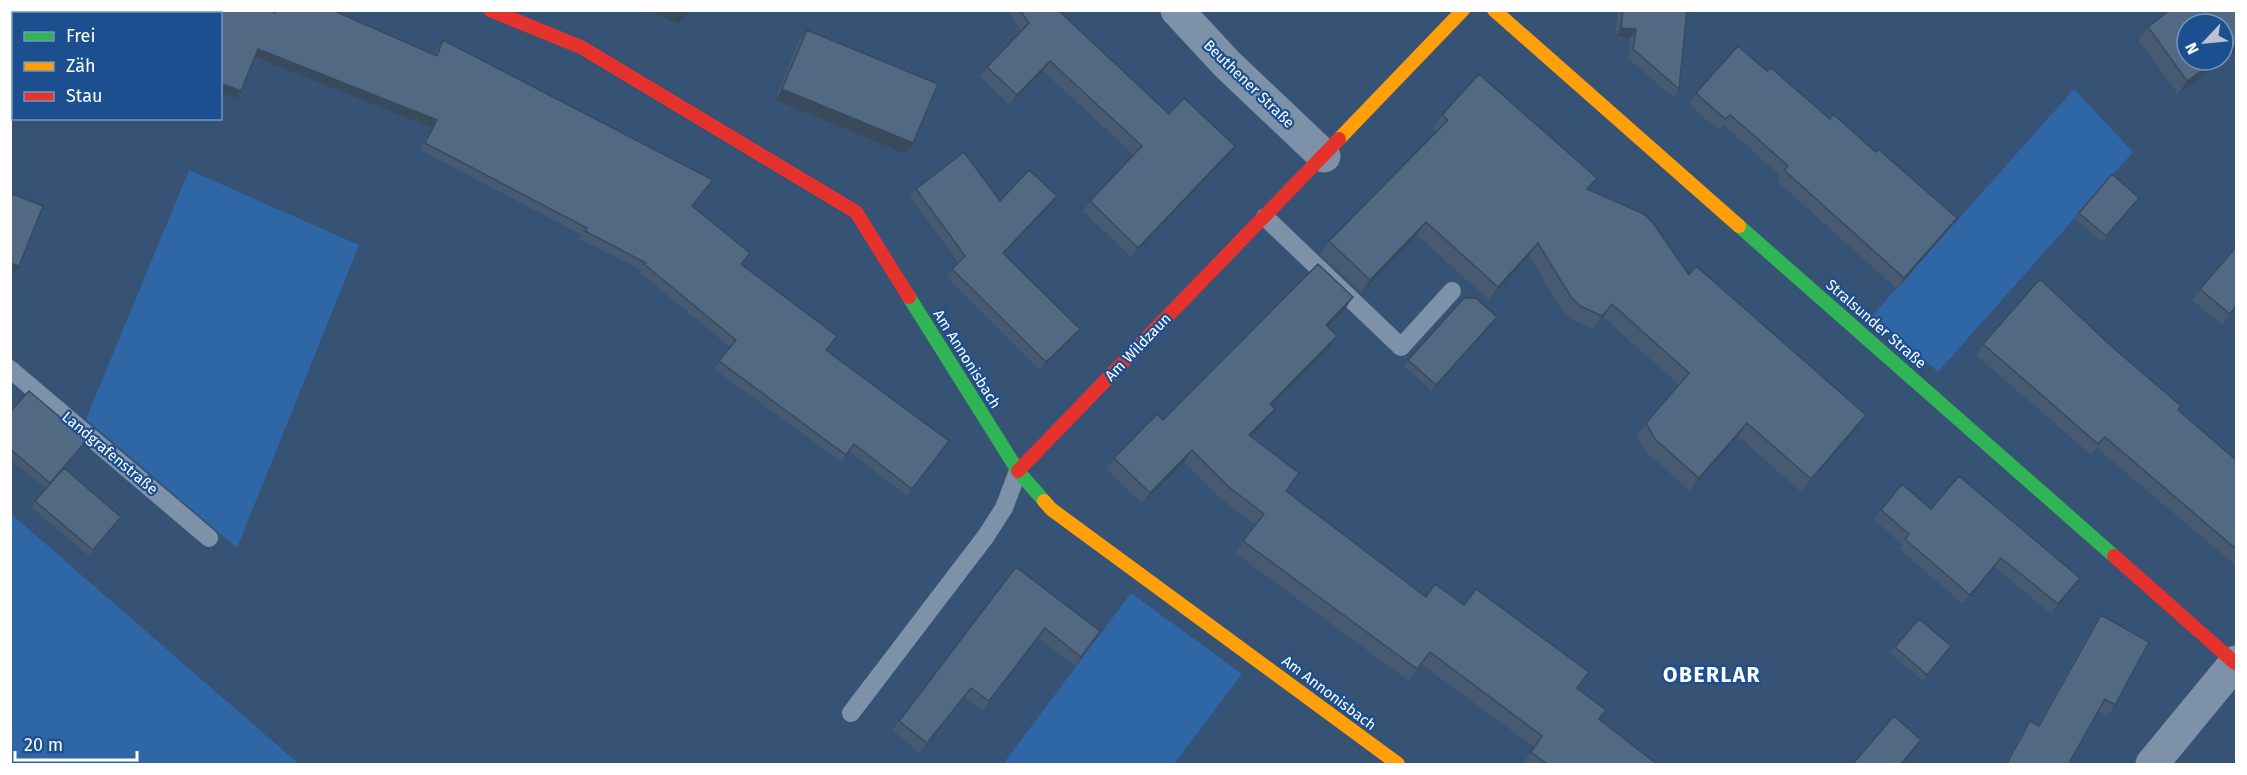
<svg xmlns="http://www.w3.org/2000/svg" width="2247" height="775" font-family="'Fira Sans',sans-serif">
  <style>
    .green { fill: #2f66a5 }
    .lines { fill: none; stroke-linecap: round; stroke-linejoin: round }
    .lane { stroke: #7d92a8; stroke-width: 18 }
    .street { stroke: #7d92a8; stroke-width: 33 }
    .fast { stroke: #30b455; stroke-width: 14 }
    .slow { stroke: #ff9f0a; stroke-width: 14 }
    .jam { stroke: #e5322d; stroke-width: 14 }
    .wall { fill: #475a72 }
    .shaded-wall { fill: #394a5c }
    .building { fill: #526984; stroke: #394a5c; stroke-width: 1.5 }
    .labels { text-anchor: middle; dominant-baseline: central; stroke-width: 4.5; stroke-linejoin: round; paint-order: stroke }
    .street-label { font-size: 15px; fill: #fff; stroke: #1b4f8f }
    .district-label { font-size: 21px; font-weight: bold; letter-spacing: 1.5px; fill: #fff; stroke: #1b4f8f }
  </style>
  <rect width="100%" height="100%" fill="#365274"/>
  <path class="green" d="M2074 89 2133 152 1938 372 1873 315Z
    M189 170 359 245 237 548 86 419Z
    M10 513 299 764H11Z
    M1131 593 1242 674 1174 764H1003Z"/>
  <g class="lines">
    <path class="lane" d="M1265 217 1401 347 1452 291
      M10 369 209 538
      M851 713 986 536 1004 508 1018 471"/>
    <path class="street" d="M1177 10 1227 64 1324 156
      M2152 764 2236 662"/>
    <path class="fast" d="M1739 226 2114 556
      M909 297 1018 471 1044 501"/>
    <path class="slow" d="M1494 10 1739 226
      M1339 139 1463 10
      M1044 501 1051 509 1398 764"/>
    <path class="jam" d="M490 10 581 47 856 212 909 297
      M1018 471 1339 139
      M2114 556 2235 663"/>
  </g>
  <path class="wall" d="M10 10 273 12V10H332L435 55 438 48 443 40 713 180 693 206 741 264 826 350 944 448 907 496 849 451 841 462 714 369 730 347 639 272 641 270 580 239 582 235 420 150 432 128 255 57 236 98 220 14H14Z
    M1007 10H1068L1062 14 1169 114 1228 156 1131 257 1083 211 1090 201 1134 155 1043 71 1010 105 980 77 987 67 1021 31Z
    M1618 10H1687L1679 89 1674 98 1628 58 1630 38 1615 36Z
    M2236 10V51L2178 94 2138 40 2148 27Z
    M807 30 913 143 906 154 775 100 799 41Z
    M1696 93 1949 228 1897 289 1777 181 1780 176 1752 150 1723 125 1718 130 1689 104Z
    M1442 115 1588 190 1689 275 1866 415 1857 428 1801 492 1738 436 1690 491 1646 452 1636 436 1646 423 1679 385 1603 317 1593 329 1571 319 1562 310 1529 256 1489 300 1417 235 1361 293 1320 254 1329 241 1437 132 1433 128Z
    M916 189 1000 201 1057 196 1051 205 1004 254 1080 329 1074 337 1040 370 947 277 952 269 958 262 910 197Z
    M2139 198 2102 242 2075 219 2079 213Z
    M2236 247V307L2222 325 2192 300 2200 289Z
    M1345 309 1328 327 1337 336 1329 348 1272 405 1275 409 1267 420 1251 437 1286 491 1426 597 1578 688 1599 719 1658 765H1524L1523 763 1534 747 1421 664 1409 681 1235 553 1255 525 1221 499 1184 462 1142 504 1106 469 1114 458 1163 420Z
    M1497 317 1493 323 1432 391 1404 366 1408 360Z
    M1983 344 2178 410 2236 460V566L2097 448 2091 455 1976 355Z
    M10 412 87 440 64 468 117 523 89 556 31 507 46 489 10 459Z
    M1931 509 2080 578 2051 614 1995 567 1963 604 1899 549 1902 544 1874 520 1881 510Z
    M1016 567 1100 631 1075 666 1038 638 982 711 964 697 920 753 892 730Z
    M2101 615 2115 705 2107 716 2098 711 2068 765H2004L2022 732 2030 721 2038 725 2093 626Z
    M1895 647 1947 652 1923 681 1890 653Z"/>
  <path class="shaded-wall" d="M646 10H680L687 13 679 24Z
    M1060 10H1068L1052 21Z
    M1621 28 1636 29 1630 38 1615 36Z
    M2236 45V51L2178 94 2187 81 2216 60H2223V55Z
    M258 49 437 120 432 128 253 56Z
    M1050 61 1043 71 1010 105 1017 95Z
    M220 83 241 91 236 98 220 92Z
    M782 89 913 143 906 154 775 100Z
    M1235 146 1228 156 1131 257 1138 248Z
    M1057 196 1051 205 997 261 1003 253Z
    M1957 218 1949 228 1897 289 1904 278Z
    M1426 222 1417 235 1361 293 1370 280Z
    M1538 243 1529 256 1489 300 1498 287Z
    M10 263 19 266 14 274 10 272Z
    M1353 297 1345 309 1318 337 1326 325Z
    M1612 304 1603 317 1593 329 1602 316Z
    M1497 317 1493 323 1432 391 1436 385Z
    M1080 329 1074 337 1040 370 1046 362Z
    M1337 336 1329 348 1262 415 1270 404Z
    M1275 409 1267 420 1241 447 1249 435Z
    M1866 415 1857 428 1801 492 1811 479Z
    M1747 423 1738 436 1690 491 1699 478Z
    M1192 450 1184 462 1142 504 1150 493Z
    M2001 558 1995 567 1963 604 1970 595Z
    M2080 578 2073 587 2051 614 2058 604Z
    M971 688 964 697 920 753 927 743Z"/>
  <path class="building" d="M10 10H270L275 13 276 10H332L437 56 443 40 713 180 692 206 750 253 741 264 837 336 826 350 949 441 912 489 854 444 846 455 719 361 736 340 644 264 646 263 585 231 587 228 425 143 437 120 258 49 241 91 220 83V14H14V66L10 75Z
    M680 10H688L687 13Z
    M1020 10H1060L1059 11 1169 114 1184 98 1235 146 1138 248 1090 201 1142 146 1050 61 1017 95 987 67 1029 23Z
    M1623 10H1687L1679 89 1633 49 1636 29 1621 28Z
    M2170 10H2236V45L2223 55V24H2187V60H2216L2187 81 2148 27Z
    M807 30 938 84 913 143 782 89Z
    M1738 46 1767 71 1771 68 1830 119 1833 114 1876 152 1878 149 1957 218 1904 278 1784 170 1788 166 1759 140 1730 115 1725 119 1696 93Z
    M1479 74 1597 178 1587 189 1644 214 1653 223 1689 275 1696 266 1866 415 1811 479 1747 423 1699 478 1655 439 1646 423 1689 373 1612 304 1602 316 1580 306 1571 297 1538 243 1498 287 1426 222 1370 280 1329 241 1448 120 1442 115Z
    M964 152 1000 201 1029 170 1057 196 1003 253 1080 329 1046 362 952 269 965 256 916 189Z
    M2112 174 2139 198 2106 236 2079 213Z
    M10 193 43 206 19 266 10 263Z
    M2236 247V306L2230 314 2200 289Z
    M1318 264 1353 297 1326 325 1337 336 1270 404 1275 409 1249 435 1299 473 1286 491 1426 597 1435 584 1464 605 1476 589 1589 672 1577 688 1606 710 1599 719 1658 765H1548L1531 752 1542 736 1430 652 1417 669 1243 541 1264 514 1229 487 1192 450 1150 493 1114 458 1157 414 1163 420Z
    M2040 279 2110 345 2181 406 2178 410 2236 460V549L2105 437 2098 444 1983 344Z
    M1464 298H1476L1497 317 1436 385 1408 360Z
    M29 391 87 440 50 483 10 449V412Z
    M64 468 121 517 93 550 35 501Z
    M1959 476 2080 578 2058 604 2001 558 1970 595 1905 539 1909 534 1881 510 1902 484 1931 509Z
    M1016 567 1100 631 1081 657 1045 628 989 701 971 688 927 743 899 721Z
    M2101 615 2149 642 2115 705 2105 699 2068 765H2006L2030 721 2039 726Z
    M1919 619 1951 646 1927 675 1895 647Z
    M1894 716 1921 740 1900 765H1852Z"/>
  <g class="labels">
    <g class="street-label">
      <text transform="translate(1249 84) rotate(44)">Beuthener Straße</text>
      <text transform="translate(1876 324) rotate(41)">Stralsunder Straße</text>
      <text transform="translate(1138 347) rotate(-46)">Am Wildzaun</text>
      <text transform="translate(967 359) rotate(58)">Am Annonisbach</text>
      <text transform="translate(110 453) rotate(40)">Landgrafenstraße</text>
      <text transform="translate(1329 693) rotate(37)">Am Annonisbach</text>
    </g>
    <g class="district-label">
      <text x="1712" y="675">OBERLAR</text>
    </g>
  </g>
  <rect width="2247" height="775" fill="none" stroke="#ffffff" stroke-width="24"/>
  <rect x="12" y="12" width="210" height="108" fill="#1b4f8f" stroke="#7695bc" stroke-width="1.5"/>
  <rect x="24" y="32" width="30" height="9" fill="#30b455" stroke="#7695bc" stroke-width="1.5"/>
  <text x="66" y="42" font-size="18" fill="#ffffff">Frei</text>
  <rect x="24" y="62" width="30" height="9" fill="#ff9f0a" stroke="#7695bc" stroke-width="1.5"/>
  <text x="66" y="72" font-size="18" fill="#ffffff">Zäh</text>
  <rect x="24" y="92" width="30" height="9" fill="#e5322d" stroke="#7695bc" stroke-width="1.5"/>
  <text x="66" y="102" font-size="18" fill="#ffffff">Stau</text>
  <g transform="translate(2205 42) rotate(244)"><circle r="28" fill="#1b4f8f" stroke="#7695bc" stroke-width="1.5"/>
  <path d="M0-4.5L10 22L0 15L-10 22Z" fill="#b9c2ce"/>
  <text y="-9" font-size="16" font-weight="bold" text-anchor="middle" fill="#ffffff">N</text>
  </g>
  <path d="M15 751v9h122v-9" fill="none" stroke="#ffffff" stroke-width="3"/>
  <text x="24" y="751" font-size="18" fill="#ffffff" stroke="#1b4f8f" stroke-width="4.5" paint-order="stroke">20 m</text>
</svg>
